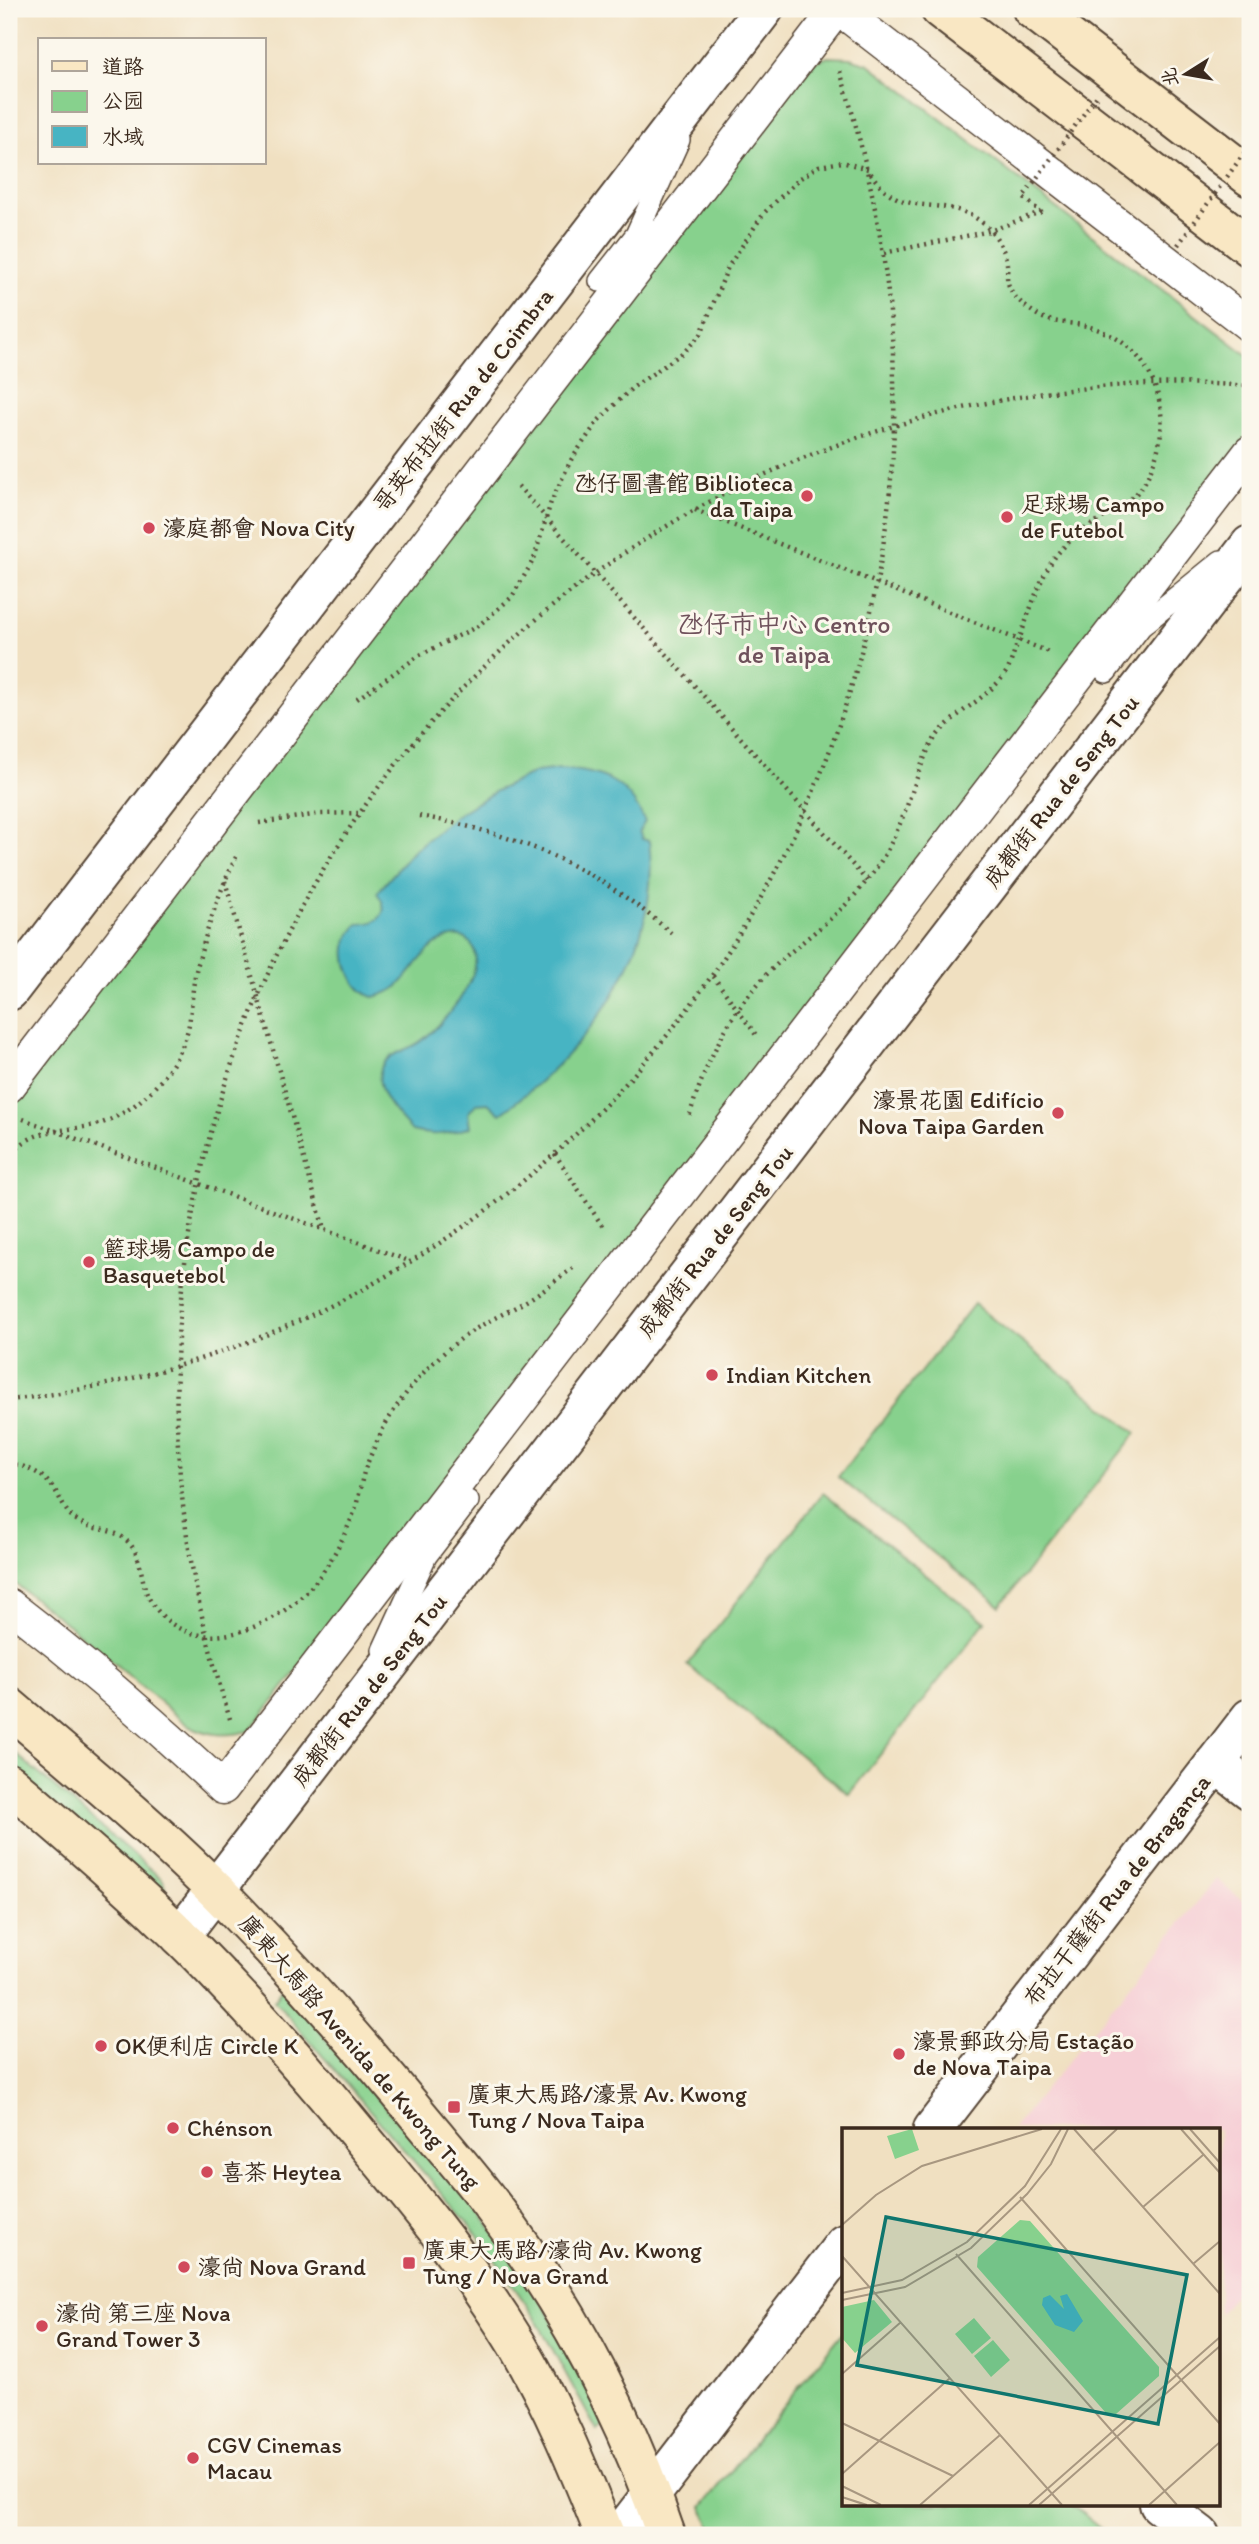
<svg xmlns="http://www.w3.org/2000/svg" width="1259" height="2544" font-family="Itim,'LXGW WenKai TC',sans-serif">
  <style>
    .built { fill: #f6cfd6 }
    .green { fill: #87d18d; stroke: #617e56; stroke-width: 2 }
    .water { fill: #47b4c3; stroke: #416f70; stroke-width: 2 }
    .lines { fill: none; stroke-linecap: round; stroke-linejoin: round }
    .service-casing { stroke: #564536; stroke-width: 24 }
    .pedestrian-casing { stroke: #564536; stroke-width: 35 }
    .minor-casing { stroke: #564536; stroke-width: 42 }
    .secondary-casing { stroke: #564536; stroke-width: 42 }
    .path { stroke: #564536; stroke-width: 4.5; stroke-dasharray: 2 5; stroke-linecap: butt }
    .service { stroke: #fff; stroke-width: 21 }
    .pedestrian { stroke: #fff; stroke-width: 32 }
    .minor { stroke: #fff; stroke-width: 38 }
    .secondary { stroke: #f9e7c3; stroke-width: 38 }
    .path-bridge { stroke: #564536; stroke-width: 4.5; stroke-dasharray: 2 5; stroke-linecap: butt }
    .poi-dot { fill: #d1495b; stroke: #fbf7ec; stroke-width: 2.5 }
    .labels { text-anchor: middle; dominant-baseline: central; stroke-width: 6; stroke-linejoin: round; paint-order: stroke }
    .street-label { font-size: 23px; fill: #3b2a1e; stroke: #fbf7ec }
    .poi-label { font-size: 23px; fill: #3b2a1e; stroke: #fbf7ec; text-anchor: start }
    .quarter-label { font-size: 26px; fill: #6f515b; stroke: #fbf7ec }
    .inset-road { fill: none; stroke: #a89780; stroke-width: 2 }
    .view { fill: #0f766e; fill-opacity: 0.15; stroke: #0f766e; stroke-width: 3.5 }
    .inset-edge { fill: none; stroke: #3b2a1e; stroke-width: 3.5 }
  </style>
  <rect width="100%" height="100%" fill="#fbf7ec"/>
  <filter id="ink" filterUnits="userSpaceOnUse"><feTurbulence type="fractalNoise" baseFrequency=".0143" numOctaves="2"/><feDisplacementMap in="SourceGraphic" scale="14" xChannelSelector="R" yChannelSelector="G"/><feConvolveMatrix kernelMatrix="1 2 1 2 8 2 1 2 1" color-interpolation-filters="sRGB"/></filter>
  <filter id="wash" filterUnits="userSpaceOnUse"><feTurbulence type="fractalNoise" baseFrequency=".00686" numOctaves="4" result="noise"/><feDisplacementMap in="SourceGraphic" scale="28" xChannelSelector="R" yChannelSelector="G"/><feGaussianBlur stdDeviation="1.57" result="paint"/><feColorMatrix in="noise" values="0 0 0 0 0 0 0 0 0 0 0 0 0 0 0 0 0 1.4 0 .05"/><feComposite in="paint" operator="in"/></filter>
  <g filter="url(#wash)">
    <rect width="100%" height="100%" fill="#f0e0c1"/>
    <path class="built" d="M1216 1879 1250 1907V2275L1219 2314V2129H1013Z"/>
    <path class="green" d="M828 57 850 58 869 64 1247 355 1250 360V444L250 1731C225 1737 209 1736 186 1724L71 1627 9 1579V1094L808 64Z
      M974 1304 1136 1433 1000 1606 838 1477Z
      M823 1493 985 1622 849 1794 687 1665Z
      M9 1748 163 1880 165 1887 161 1897 9 1779Z
      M283 1987 369 2089 472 2201 541 2299 608 2423 597 2431 535 2317 477 2234 274 2000Z
      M844 2331V2504H1070L1110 2535H715L702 2507Z"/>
    <path class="water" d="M561 769C604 772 627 781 645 822L639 831 642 839 649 841C663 954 586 1051 500 1114L488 1103 476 1104 468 1113 470 1127C450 1134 433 1137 412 1131 398 1116 371 1090 382 1066 388 1054 407 1050 418 1043 440 1029 489 973 472 945 467 937 458 935 448 938 426 945 414 971 398 986 391 992 382 995 374 997 353 992 340 958 348 939 350 934 355 929 358 924 379 924 392 913 377 893L414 850 455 816 496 791 536 772Z"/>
  </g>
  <g filter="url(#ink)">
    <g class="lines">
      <defs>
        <path id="service" d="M600 281 636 235 679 140
          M1106 672 1141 626 1221 561
          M383 1650 426 1556 468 1501"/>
        <path id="pedestrian" d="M839 9 1250 326
          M9 1086 837 9
          M9 1605C83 1662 155 1724 223 1788L1250 452"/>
        <path id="minor" d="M9 991 764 9
          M1215 1763 1250 1790
          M180 1936 1250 545
          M933 2129 1250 1718
          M1159 2504 1200 2535
          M620 2535 844 2244"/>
        <path id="secondary" d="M940 9 1250 247
          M1032 9 1250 177
          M9 1707C86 1773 166 1838 237 1912 297 1974 354 2038 409 2104 434 2135 460 2164 484 2195 563 2297 625 2414 666 2535
          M9 1783C72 1837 136 1891 194 1950 255 2012 312 2077 367 2144 421 2208 472 2271 516 2343 552 2404 579 2469 605 2535"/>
      </defs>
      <use href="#service" class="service-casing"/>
      <use href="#pedestrian" class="pedestrian-casing"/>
      <use href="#minor" class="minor-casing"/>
      <use href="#secondary" class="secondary-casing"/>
      <path class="path" d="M884 253 990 231 1043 211
        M518 486 867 881
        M695 510 1049 652
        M357 699 420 655 478 626 512 597 534 559 551 502 571 460 598 421 632 388 685 351 701 334 728 267 764 213 799 179 819 166 842 162 868 169C902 225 939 191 980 221 993 230 1005 248 1007 264 1008 270 1006 277 1008 283 1011 295 1023 305 1033 312 1046 322 1060 322 1076 324 1111 329 1141 350 1154 384 1167 416 1162 448 1147 478 1136 501 1114 510 1094 523 1082 530 1068 542 1059 552 1038 577 1029 617 1016 647 1013 654 1011 664 1007 671 988 700 950 713 932 743 922 760 917 779 910 797 900 827 886 858 865 883 838 918 801 940 770 971 729 1012 706 1062 689 1117
        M419 816C516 833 596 867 671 933
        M259 823 319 814 358 813
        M225 881 324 1229
        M713 976 756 1035
        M23 1119 409 1261
        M555 1154 605 1230
        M9 1159C30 1125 64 1133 99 1124 112 1120 131 1109 141 1100 163 1082 184 1053 189 1024 192 1007 192 988 196 971 206 932 219 891 237 855
        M9 1400C495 1346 866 934 893 450 900 320 878 192 839 68
        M9 1463C31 1467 48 1476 59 1497 64 1507 68 1515 78 1521 95 1532 116 1527 130 1544 143 1559 140 1581 149 1598 183 1659 257 1636 299 1599 323 1578 341 1544 353 1515 359 1500 360 1484 365 1469 371 1454 378 1439 385 1425 408 1385 443 1347 484 1324 496 1317 509 1311 521 1304 539 1294 556 1280 573 1268
        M230 1719C202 1631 183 1540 178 1446 154 1002 429 588 848 441 977 396 1114 376 1250 386"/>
      <use href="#service" class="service"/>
      <use href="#pedestrian" class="pedestrian"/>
      <use href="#minor" class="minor"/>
      <use href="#secondary" class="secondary"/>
      <path class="path-bridge" d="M1042 213 1023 197 1099 93
        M1178 245 1250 145"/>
    </g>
  </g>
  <g class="poi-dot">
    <circle cx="807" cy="496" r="7"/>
    <circle cx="1007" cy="517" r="7"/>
    <circle cx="149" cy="528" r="7"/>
    <circle cx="1058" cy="1113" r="7"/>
    <circle cx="89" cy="1262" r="7"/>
    <circle cx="712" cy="1375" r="7"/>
    <circle cx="101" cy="2046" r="7"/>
    <circle cx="899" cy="2054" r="7"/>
    <rect x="447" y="2100" width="14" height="14" rx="3.5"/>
    <circle cx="173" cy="2128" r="7"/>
    <circle cx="207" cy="2172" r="7"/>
    <rect x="402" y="2256" width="14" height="14" rx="3.5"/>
    <circle cx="184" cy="2267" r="7"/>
    <circle cx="42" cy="2326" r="7"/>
    <circle cx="193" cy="2458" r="7"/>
  </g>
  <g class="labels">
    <g class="street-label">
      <text transform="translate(463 400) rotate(-52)">哥英布拉街 Rua de Coimbra</text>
      <text transform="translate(1061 791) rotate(-52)">成都街 Rua de Seng Tou</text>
      <text transform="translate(715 1241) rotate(-52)">成都街 Rua de Seng Tou</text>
      <text transform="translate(369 1690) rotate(-52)">成都街 Rua de Seng Tou</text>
      <text transform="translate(1117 1890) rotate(-52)">布拉干薩街 Rua de Bragança</text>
      <text transform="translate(360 2052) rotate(49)">廣東大馬路 Avenida de Kwong Tung</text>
    </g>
    <g class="poi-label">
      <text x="793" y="483" text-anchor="end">氹仔圖書館 Biblioteca<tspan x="793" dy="26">da Taipa</tspan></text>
      <text x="1021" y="504">足球場 Campo<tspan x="1021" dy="26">de Futebol</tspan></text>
      <text x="163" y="528">濠庭都會 Nova City</text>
      <text x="1044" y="1100" text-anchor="end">濠景花園 Edifício<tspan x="1044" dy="26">Nova Taipa Garden</tspan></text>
      <text x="103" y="1249">籃球場 Campo de<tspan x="103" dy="26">Basquetebol</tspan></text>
      <text x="726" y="1375">Indian Kitchen</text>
      <text x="913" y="2041">濠景郵政分局 Estação<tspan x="913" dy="26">de Nova Taipa</tspan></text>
      <text x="115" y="2046">OK便利店 Circle K</text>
      <text x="468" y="2094">廣東大馬路/濠景 Av. Kwong<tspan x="468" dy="26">Tung / Nova Taipa</tspan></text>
      <text x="187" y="2128">Chénson</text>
      <text x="221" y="2172">喜茶 Heytea</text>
      <text x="423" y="2250">廣東大馬路/濠尚 Av. Kwong<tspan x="423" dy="26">Tung / Nova Grand</tspan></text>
      <text x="198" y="2267">濠尚 Nova Grand</text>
      <text x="56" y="2313">濠尚 第三座 Nova<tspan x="56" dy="26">Grand Tower 3</tspan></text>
      <text x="207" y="2445">CGV Cinemas<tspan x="207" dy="26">Macau</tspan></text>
    </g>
    <g class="quarter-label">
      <text x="784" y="624">氹仔市中心 Centro<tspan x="784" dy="30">de Taipa</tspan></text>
    </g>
  </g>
  <g transform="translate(842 2128)">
    <rect width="378" height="378" fill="#f0e0c1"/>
    <path d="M70 1 77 22 53 31 45 8ZM178 92 188 93 317 239V248L274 286 264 285 135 139 136 129ZM32 172 50 194 13 225 0 210V179ZM132 190 149 210 130 226 113 206ZM151 212 168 232 149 249 132 228Z" fill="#87d18d"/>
    <path d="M225 166 241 193 232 204 213 197 200 177 201 170 208 167 222 181 218 168Z" fill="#47b4c3"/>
    <path class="inset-road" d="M232 1 378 166M339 1 378 45M348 1 378 35M251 23 275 1M178 69 378 296M301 79 361 27M0 97 34 67 80 38 200 1M114 126 335 377M0 128 220 377M351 136 378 113M0 165 60 152 125 114 183 58 219 1M0 172 63 159 129 120 185 66 209 36 226 1M0 246 59 194M0 295 111 348M0 346 108 250M0 358 39 377M0 369 25 377M0 369 24 377M78 377 158 307M187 377 378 209M197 377 378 218M307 377 378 314"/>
    <path class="view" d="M44 89 345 147 316 296 15 237Z"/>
    <rect width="378" height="378" class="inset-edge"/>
  </g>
  <rect width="1259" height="2544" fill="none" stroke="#fbf7ec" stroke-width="35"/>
  <rect x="38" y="38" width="228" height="126" fill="#fbf7ec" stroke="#aea59a" stroke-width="2"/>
  <rect x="52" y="61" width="35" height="10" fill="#f9e7c3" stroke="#aea59a" stroke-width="2"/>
  <text x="102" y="74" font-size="21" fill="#3b2a1e">道路</text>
  <rect x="52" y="91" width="35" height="21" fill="#87d18d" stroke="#aea59a" stroke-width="2"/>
  <text x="102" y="108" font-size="21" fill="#3b2a1e">公园</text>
  <rect x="52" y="126" width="35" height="21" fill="#47b4c3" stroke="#aea59a" stroke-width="2"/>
  <text x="102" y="144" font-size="21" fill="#3b2a1e">水域</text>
  <g transform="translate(1186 74) rotate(259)" stroke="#fbf7ec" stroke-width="5" paint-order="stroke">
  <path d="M0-5L12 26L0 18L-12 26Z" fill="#3b2a1e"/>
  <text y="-10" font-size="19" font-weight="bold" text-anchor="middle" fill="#3b2a1e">北</text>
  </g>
</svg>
